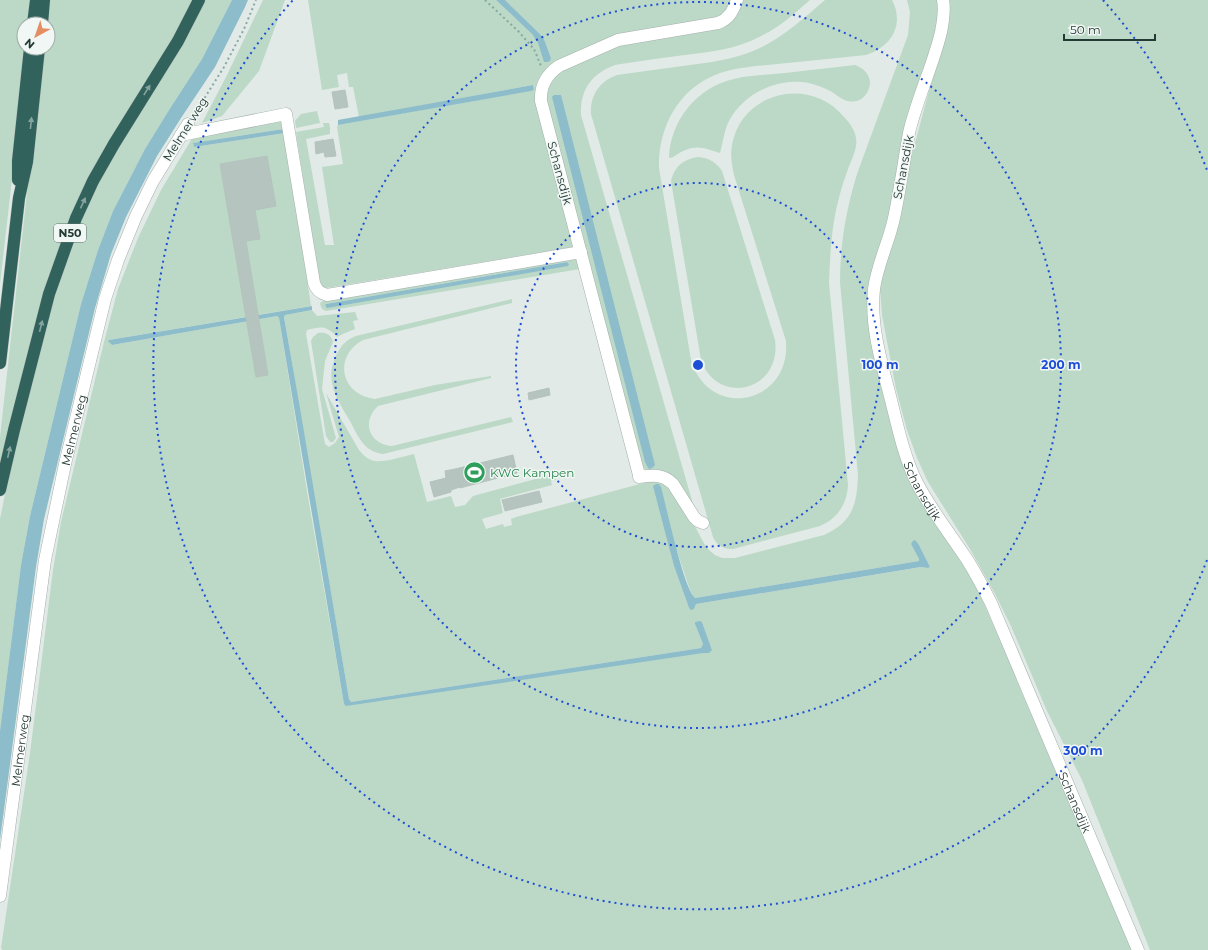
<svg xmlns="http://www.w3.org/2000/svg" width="1208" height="950" font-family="Montserrat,sans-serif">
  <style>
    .green { fill: #bbd9c6; fill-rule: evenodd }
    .water { fill: #8dbcca }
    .building { fill: #b6c4c0; stroke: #b4c3be }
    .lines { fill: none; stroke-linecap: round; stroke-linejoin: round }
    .minor-casing { stroke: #a4b1ad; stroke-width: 13 }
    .highway-casing { stroke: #bdc4c2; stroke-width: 13 }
    .path { stroke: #84aaa1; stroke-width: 2; stroke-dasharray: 2 3; stroke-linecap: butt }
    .minor { stroke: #fff; stroke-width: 12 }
    .highway { stroke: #31625c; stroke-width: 12 }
    .oneway { fill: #87a5a0 }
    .ring { fill: none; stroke: #1d4ed8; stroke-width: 2; stroke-dasharray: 2 4 }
    .labels { text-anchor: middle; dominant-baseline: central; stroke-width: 3; stroke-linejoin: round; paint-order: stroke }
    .shield { fill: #f1f7f4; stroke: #61726e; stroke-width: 1 }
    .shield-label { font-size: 11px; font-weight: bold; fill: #233934 }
    .street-label { font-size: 12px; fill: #233934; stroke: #f1f7f4 }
    .leisure-label { font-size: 12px; fill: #27864d; stroke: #f1f7f4; text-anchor: start }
    .centre { fill: #1d4ed8; stroke: #f1f7f4; stroke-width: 2 }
    .ring-label { font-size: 12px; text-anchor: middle; font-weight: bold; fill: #1d4ed8; stroke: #f1f7f4; stroke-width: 3; stroke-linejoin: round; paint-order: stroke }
  </style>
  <rect width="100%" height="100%" fill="#e1eae6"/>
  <path class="green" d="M0 0H32L29 24H24V48H27L0 284Z
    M49 0H194L191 8 89 181 0 466V437L43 48H48Z
    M201 0H232L202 59 169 110 145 149 113 211 98 250 81 304 30 516 21 565 0 731V519L19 425 57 279 94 187Z
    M263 0H285L259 71 222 116 202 123 227 75Z
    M308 0H496L532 34 538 43 541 50 551 58 544 39 539 33 505 0H731C726 12 724 14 712 19L616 35 556 62 546 69 538 80 536 88V102L573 247 320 289 296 132 324 127 323 123H329L330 127V134L306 139 325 245H334L322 167 343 164 337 127 338 125 534 90 533 85 359 117 353 87H349L347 73 337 75 339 87 322 90Z
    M743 0H810C795 13 780 27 761 36 737 49 711 52 685 55 661 58 638 61 615 65 591 74 580 90 581 115L693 504C687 496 679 480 670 474 662 468 648 475 642 466L546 101V95L551 81 561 71 612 48 628 43 719 29 737 14Z
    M825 0H892C905 25 891 47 866 55 840 58 814 60 787 63 764 66 738 66 715 75 678 90 658 128 659 168L691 360C709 421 791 405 786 341L734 175C732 165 730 155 732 145 741 92 810 75 844 117 849 122 855 130 856 138 858 149 850 162 847 172 842 185 839 197 836 210 831 234 830 258 829 283L848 485C847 504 838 518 820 526L733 549C724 549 717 546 713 537L591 114C590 95 600 81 617 75L712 62C724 60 737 57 748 53 778 42 802 20 825 0Z
    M907 0H938L939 6 936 25 931 50 905 126 888 218 872 271 897 445 953 549 977 588 1009 661 1022 693 1133 950H2L1 948 30 753 53 570 61 522 104 342 118 289 138 238 161 190 193 137 280 120 283 123 284 129 193 143 194 147 285 133 311 306 109 340 112 345 277 316 279 318 308 497 344 704 712 650 702 622 695 624 703 644 701 648 351 702 349 699 284 316 285 315 312 310 317 316 355 312 358 320 353 321 355 329 345 333 337 337C327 326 322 326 307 330L306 334 324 438 325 444 329 447 335 443 339 437 326 393 359 450C363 455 368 460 375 461 383 463 405 456 414 454L427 502 451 496 455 507 465 505 473 496 554 474 556 480 551 481 552 485 500 499 503 513 482 519 486 529 503 524 504 527 512 525 511 519 516 517 655 480 667 484 691 519 706 547 710 551 715 555 722 558H735L824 535C853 522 857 504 858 475L840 282C840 245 846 210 857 174L908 35 910 12ZM911 544 919 545 930 567 928 568 922 567 696 604 694 609 689 608 674 566 670 550 677 551 689 587 693 597 695 598 919 561V559Z
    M948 0H1208V950H1150L1082 780 1047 711 1011 626 994 592 970 549 928 482 917 458 907 430 896 389 882 315 880 289 882 276 885 262 896 234 910 162 938 57Z
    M855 65C863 68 869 73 870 82 870 94 860 104 848 101 842 100 837 95 832 92 825 88 817 85 809 83 778 77 744 93 729 121 724 131 723 142 720 153 706 149 698 144 683 151 678 153 674 158 669 158 670 121 697 87 734 79 750 75 768 75 785 73 808 70 832 68 855 65Z
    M317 111 320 123 296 128 295 121 301 114Z
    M698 157C709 158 716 162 722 171L775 340C782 391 718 407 701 360L671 181C674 167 683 159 698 157Z
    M574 258 577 259 580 269 326 311 322 309 320 304 321 302 327 300ZM567 262 569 264 325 306 326 304Z
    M512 299V303L363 340C333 356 340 395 375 399L435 385 491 376V378L378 406C361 422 369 444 392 446L511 417 513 422 383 454C364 452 358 436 350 421 336 398 323 378 338 352 342 344 348 339 356 336Z
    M318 333C325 332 331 334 333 342L325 361 322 389 336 438 333 442H330L326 436 311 341 313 337Z"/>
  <path class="water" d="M232 0H248L245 7 215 67 181 118 157 156 126 217 111 254 95 308 44 519 36 567 0 840V731L21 565 30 516 81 304 98 250 113 211 145 149 169 110 202 59Z
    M496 0H505L539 33 544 39 551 58 550 61 547 62H544L538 43 532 34Z
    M533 85 534 90 531 91 338 125V120Z
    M554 95H561L655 465 652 468 649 469 647 466 645 462 552 97Z
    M284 129 285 133 194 147 193 143Z
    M567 262 569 264 568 266 327 308 325 305 326 304Z
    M312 306V310L285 315 284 317 300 408 349 699 351 702 701 648 703 644 695 624V622L700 621 702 622 712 650 709 653H703L346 706 344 704 279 318 277 316 112 345 108 341 109 340Z
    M656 484H659L661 487C666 505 684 590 695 598L919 561V559L911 544 913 541 915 540 919 545 930 567 928 568 921 567 696 604 694 609 691 610 689 608 674 566 653 486Z"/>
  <path class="building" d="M345 90 348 107 335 109 332 92Z
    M333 139 336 156 325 157 324 152 316 154 315 142Z
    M267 156 276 206 255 210 260 239 246 241 268 375 256 377 220 164Z
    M549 388 550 395 529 400 528 393Z
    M513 455 517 473 460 488 455 469Z
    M455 469 460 487 451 490V492L434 497 430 482 446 478 445 471Z
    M539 491 542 502 505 511 502 500Z"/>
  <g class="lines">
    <defs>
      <g id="minor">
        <path id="s1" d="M943 0C945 10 943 22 941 32 933 66 917 98 909 133 904 161 900 190 894 218 889 242 877 265 874 289 870 327 882 364 891 400 898 428 904 457 917 483 931 510 951 535 968 561 976 574 984 589 991 603L1138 950"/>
        <path d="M181 135 286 114 314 283C316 290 320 293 327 295L581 252"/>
        <path d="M703 523 698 521 694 517 673 484C663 474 653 475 639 477V475L541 101C540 86 546 75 559 66L618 40 718 23C729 19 733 11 737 0"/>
        <path id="s2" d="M0 896 45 560 65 464 105 299 118 260 136 216 153 181 188 124"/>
      </g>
      <path id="highway" d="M33 24 36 0
        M42 24 44 0
        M18 180V161L30 48
        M0 363 19 198 27 162 39 48
        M0 490 14 430 49 294 76 218 93 181 114 144 178 41 199 0"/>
    </defs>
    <use href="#minor" class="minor-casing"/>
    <use href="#highway" class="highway-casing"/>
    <path class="path" d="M485 0 518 31 534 49 541 66
      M194 115 224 67 244 29 256 0"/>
    <use href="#minor" class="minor"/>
    <use href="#highway" class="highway"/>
  </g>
  <defs><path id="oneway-solid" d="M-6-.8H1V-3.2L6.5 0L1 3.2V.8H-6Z"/></defs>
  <g class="oneway">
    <use href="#oneway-solid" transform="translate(147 90) rotate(-58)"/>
    <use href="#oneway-solid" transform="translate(31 123) rotate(-84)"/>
    <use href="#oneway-solid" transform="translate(83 203) rotate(-65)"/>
    <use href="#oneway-solid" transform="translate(41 326) rotate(-76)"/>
    <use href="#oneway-solid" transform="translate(9 452) rotate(-77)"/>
  </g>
  <g class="ring">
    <circle cx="698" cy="365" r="182"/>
    <circle cx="698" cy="365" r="363"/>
    <path d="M1207 560A545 545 0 1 1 293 0M1103 0A545 545 0 0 1 1207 170"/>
  </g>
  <defs>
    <symbol id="stadium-disc" viewBox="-11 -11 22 22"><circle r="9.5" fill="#2e9e5b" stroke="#f1f7f4"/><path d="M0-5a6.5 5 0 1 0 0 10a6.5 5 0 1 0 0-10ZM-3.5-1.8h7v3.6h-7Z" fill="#fff"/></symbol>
  </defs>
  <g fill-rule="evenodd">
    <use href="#stadium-disc" x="462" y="460" width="25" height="25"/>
  </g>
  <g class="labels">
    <rect class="shield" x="54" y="224" width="32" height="18" rx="3"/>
    <g class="shield-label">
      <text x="70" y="233">N50</text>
    </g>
    <g class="street-label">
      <text transform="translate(185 129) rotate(-58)">Melmerweg</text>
      <text transform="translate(903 167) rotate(-79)">Schansdijk</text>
      <text transform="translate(560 173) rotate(75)">Schansdijk</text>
      <text stroke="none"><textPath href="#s2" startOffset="472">Melmerweg</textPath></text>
      <text stroke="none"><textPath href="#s1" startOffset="508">Schansdijk</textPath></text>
      <text stroke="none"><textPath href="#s2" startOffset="147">Melmerweg</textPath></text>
      <text stroke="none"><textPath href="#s1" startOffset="856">Schansdijk</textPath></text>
    </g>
    <g class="leisure-label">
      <text x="490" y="472">KWC Kampen</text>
    </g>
  </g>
  <circle cx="698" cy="365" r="6" class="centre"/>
  <g class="ring-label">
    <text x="880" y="369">100 m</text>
    <text x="1061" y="369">200 m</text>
    <text x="1083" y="755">300 m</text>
  </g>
  <g transform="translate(36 36) rotate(220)"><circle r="19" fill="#f1f7f4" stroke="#9faba7"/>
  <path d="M0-3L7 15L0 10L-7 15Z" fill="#e58e64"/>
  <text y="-6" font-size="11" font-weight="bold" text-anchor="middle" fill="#233934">N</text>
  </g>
  <path d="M1064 34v6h91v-6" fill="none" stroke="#233934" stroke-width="2"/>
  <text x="1070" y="34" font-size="12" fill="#233934" stroke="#f1f7f4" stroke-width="3" paint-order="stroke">50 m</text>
</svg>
